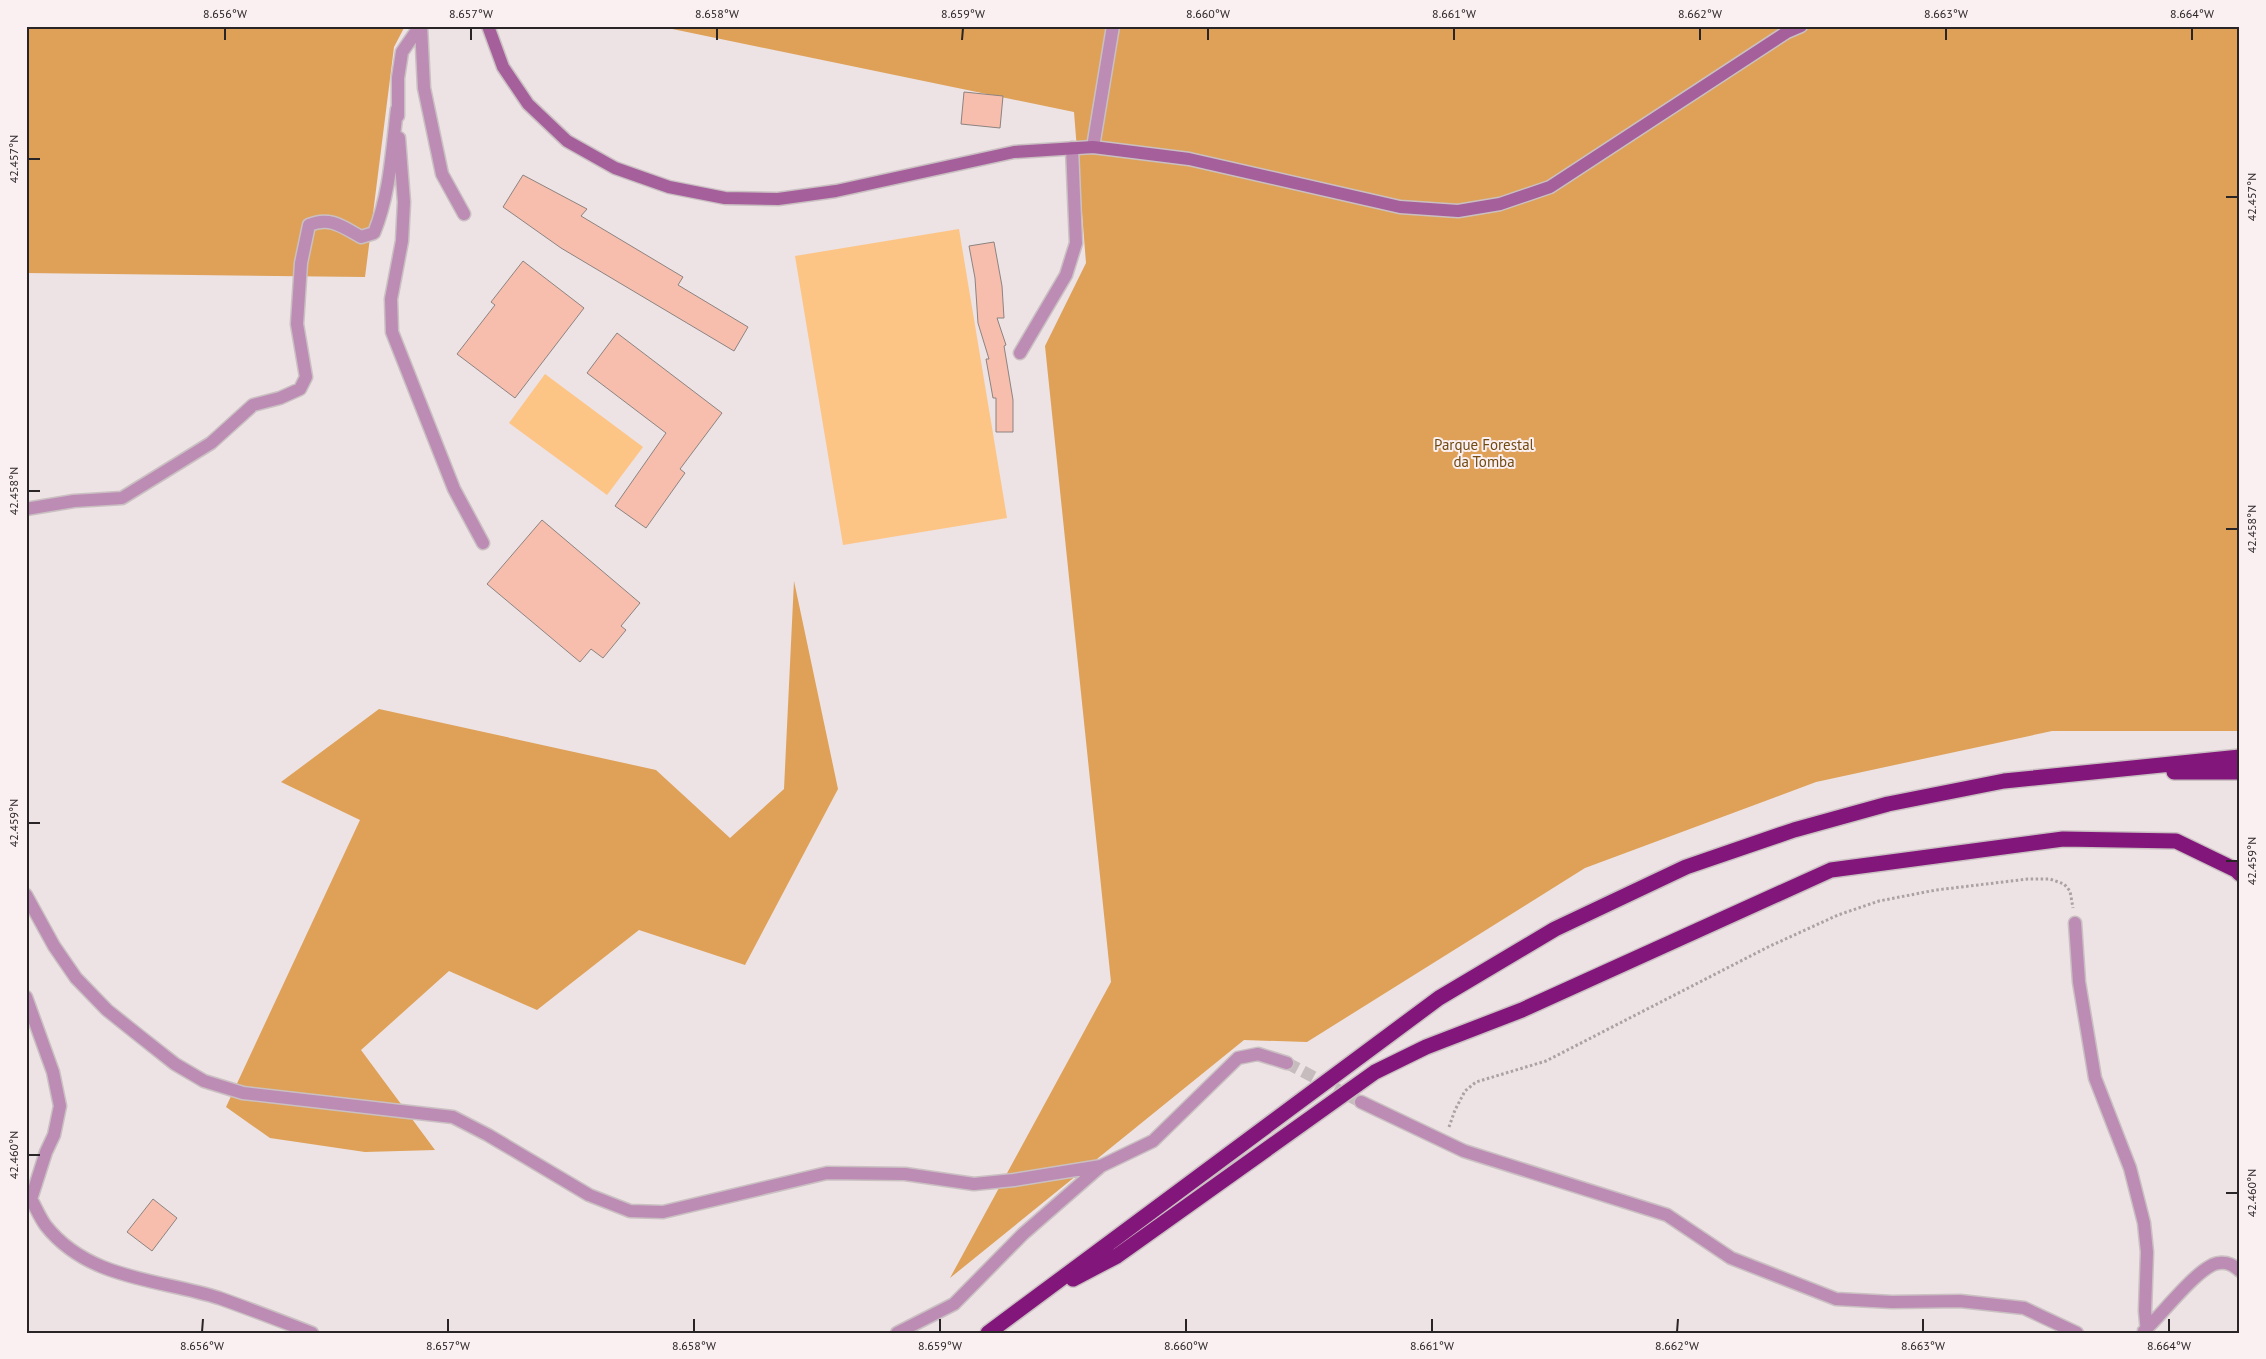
<svg xmlns="http://www.w3.org/2000/svg" width="2266" height="1359" font-family="'PT Sans',sans-serif">
  <style>
    .green { fill: #fcc585 }
    .forest { fill: #dea157 }
    .building { fill: #f7bead; stroke: #8c8380 }
    .lines { fill: none; stroke-linecap: round; stroke-linejoin: round }
    .street-tunnel { stroke: #c6bcbe; stroke-width: 12; stroke-dasharray: 12 6; stroke-linecap: butt }
    .street-casing { stroke: #cac0c2; stroke-width: 15 }
    .secondary-casing { stroke: #cac0c2; stroke-width: 15 }
    .highway-casing { stroke: #cac0c2; stroke-width: 18 }
    .path { stroke: #aba2a4; stroke-width: 3; stroke-dasharray: 2.5 2.5; stroke-linecap: butt }
    .street { stroke: #bc8cb5; stroke-width: 12 }
    .secondary { stroke: #a5609c; stroke-width: 12 }
    .highway { stroke: #82167a; stroke-width: 15 }
    .ticks { fill: none; stroke: #292526; stroke-width: 2 }
    .labels { text-anchor: middle; dominant-baseline: central; stroke-width: 4; stroke-linejoin: round; paint-order: stroke }
    .park-label { font-size: 15px; fill: #724a10; stroke: #faeff1 }
    .neatline { fill: none; stroke: #292526; stroke-width: 2 }
    .ticks-label { font-size: 12px; text-anchor: middle; fill: #292526 }
  </style>
  <rect width="100%" height="100%" fill="#ede2e4"/>
  <path class="green" d="M959 229 1007 518 843 545 795 256Z
    M545 374 643 447 607 495 509 423Z"/>
  <path class="forest" d="M26 26H405L394 47 365 277 26 273Z
    M658 26H2240V731H2052L1816 782 1585 868 1307 1042 1244 1040 950 1278 1111 982 1045 346 1086 263 1074 112Z
    M794 581 838 789 745 965 639 930 537 1010 449 971 361 1050 435 1150 365 1152 270 1138 226 1107 360 820 281 782 379 709 656 770 730 838 784 789Z"/>
  <path class="building" d="M964 92 1003 96 1000 128 961 124Z
    M523 175 587 209 581 216 683 277 678 285 748 327 734 351 561 248 503 207Z
    M994 242 1002 286 1004 318H997L1006 345 1004 346 1013 400V432H996V398H993L986 359H989L978 323 975 278 969 246Z
    M523 261 584 308 515 398 457 354 495 305 491 302Z
    M617 333 722 413 680 469 685 473 646 528 615 506 666 433 587 373Z
    M542 520 640 603 621 626 626 630 603 658 591 649 580 662 487 584Z
    M153 1199 177 1218 152 1251 127 1232Z"/>
  <g class="lines">
    <path class="street-tunnel" d="M1287 1063 1361 1102"/>
    <defs>
      <path id="street" d="M421 26 424 88 442 174 464 214
        M398 116V78L402 52 420 26
        M399 138 404 202 402 241 391 299 392 332 454 489 483 543
        M1093 147 1113 26
        M1020 353 1066 275 1076 243 1072 148
        M26 509 74 501 122 498 211 443 253 405 280 398 300 389 306 377 297 324 301 263 309 225C330 216 343 227 361 237L374 233C390 194 392 150 397 109
        M26 895 54 946 76 978 107 1010 137 1034 175 1064 204 1081 243 1093 453 1117 488 1135 589 1195 630 1211 663 1212 827 1173 905 1174 974 1184 1014 1180 1101 1166 1153 1141 1238 1058 1258 1054 1287 1063
        M2075 923 2079 982 2095 1078 2130 1168 2144 1223 2147 1252 2145 1311 2147 1333
        M26 997 53 1072 60 1106 54 1135 46 1152 31 1199C36 1208 40 1218 46 1226 89 1280 159 1279 219 1298 250 1309 281 1321 312 1333
        M1361 1102 1464 1151 1667 1215 1731 1258 1836 1299 1892 1302 1960 1301 2024 1308 2077 1333
        M2144 1331C2160 1317 2200 1264 2219 1263 2228 1262 2233 1265 2240 1271
        M897 1333 954 1304 1023 1234 1101 1166"/>
      <path id="secondary" d="M488 26 503 67 528 104 567 141 615 168 669 187 725 198 778 199 836 191 1014 152 1093 147 1189 159 1400 207 1458 211 1500 204 1550 187 1787 32 1801 26"/>
      <path id="highway" d="M2174 772H2240
        M1073 1279 1117 1256 1375 1072 1426 1047 1522 1010 1831 870 2063 839 2176 841 2236 870 2240 874
        M988 1333 1439 998 1555 929 1686 867 1794 830 1888 804 2004 781 2240 757"/>
    </defs>
    <use href="#street" class="street-casing"/>
    <use href="#secondary" class="secondary-casing"/>
    <use href="#highway" class="highway-casing"/>
    <path class="path" d="M1449 1127 1455 1110 1465 1091 1476 1082 1546 1061 1768 947 1838 915 1879 901 1936 890 2028 879H2050L2064 884 2070 891 2073 908"/>
    <use href="#street" class="street"/>
    <use href="#secondary" class="secondary"/>
    <use href="#highway" class="highway"/>
  </g>
  <path class="ticks" d="M225 40V28M471 40V28M717 40V28M962 40 963 28M1208 40V28M1454 40V28M1700 40V28M1946 40V28M2192 40V28M28 159H40M2226 197H2238M28 491H40M2226 529H2238M28 823H40M2226 861H2238M28 1155H40M2226 1193H2238M202 1332 203 1319M448 1332V1319M694 1332V1319M940 1332V1319M1186 1332V1319M1432 1332V1319M1677 1332 1678 1319M1923 1332V1319M2169 1332V1319"/>
  <g class="labels">
    <g class="park-label">
      <text x="1484" y="444">Parque Forestal<tspan x="1484" dy="17">da Tomba</tspan></text>
    </g>
  </g>
  <rect width="2266" height="1359" fill="none" stroke="#faeff1" stroke-width="55"/>
  <rect x="28" y="28" width="2210" height="1304" class="neatline"/>
  <g class="ticks-label">
    <text x="225" y="18">8.656°W</text>
    <text x="471" y="18">8.657°W</text>
    <text x="717" y="18">8.658°W</text>
    <text x="963" y="18">8.659°W</text>
    <text x="1208" y="18">8.660°W</text>
    <text x="1454" y="18">8.661°W</text>
    <text x="1700" y="18">8.662°W</text>
    <text x="1946" y="18">8.663°W</text>
    <text x="2192" y="18">8.664°W</text>
    <text transform="translate(14 159) rotate(-90)" y="4">42.457°N</text>
    <text transform="translate(2252 197) rotate(-90)" y="4">42.457°N</text>
    <text transform="translate(14 491) rotate(-90)" y="4">42.458°N</text>
    <text transform="translate(2252 529) rotate(-90)" y="4">42.458°N</text>
    <text transform="translate(14 823) rotate(-90)" y="4">42.459°N</text>
    <text transform="translate(2252 861) rotate(-90)" y="4">42.459°N</text>
    <text transform="translate(14 1155) rotate(-90)" y="4">42.460°N</text>
    <text transform="translate(2252 1193) rotate(-90)" y="4">42.460°N</text>
    <text x="202" y="1350">8.656°W</text>
    <text x="448" y="1350">8.657°W</text>
    <text x="694" y="1350">8.658°W</text>
    <text x="940" y="1350">8.659°W</text>
    <text x="1186" y="1350">8.660°W</text>
    <text x="1432" y="1350">8.661°W</text>
    <text x="1677" y="1350">8.662°W</text>
    <text x="1923" y="1350">8.663°W</text>
    <text x="2169" y="1350">8.664°W</text>
  </g>
</svg>
